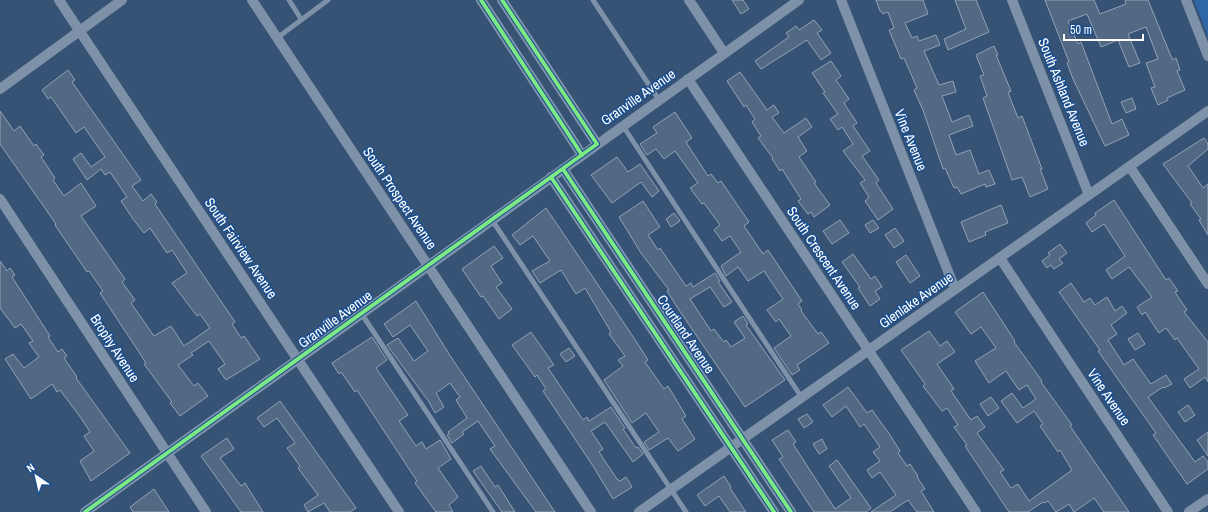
<svg xmlns="http://www.w3.org/2000/svg" width="1208" height="512" font-family="'Archivo Narrow',sans-serif">
  <style>
    .green { fill: #2f66a5 }
    .building { fill: #526984; stroke: #92a2b6 }
    .lines { fill: none; stroke-linecap: round; stroke-linejoin: round }
    .service { stroke: #7d92a8; stroke-width: 5 }
    .minor { stroke: #7d92a8; stroke-width: 10 }
    .cycleway-casing { stroke: #1b4f8f; stroke-width: 6 }
    .cycleway { stroke: #7ce984; stroke-width: 4 }
    .labels { text-anchor: middle; dominant-baseline: central; stroke-width: 3; stroke-linejoin: round; paint-order: stroke }
    .street-label { font-size: 14px; fill: #fff; stroke: #1b4f8f }
  </style>
  <rect width="100%" height="100%" fill="#365274"/>
  <path class="green" d="M1194 0H1208V37Z"/>
  <path class="building" d="M732 0H743L749 9 741 14Z
    M876 0H923L928 14 905 23 912 38 917 36 919 41 936 35 940 45 924 51 939 85 953 81 956 92 942 96 952 122 969 115 973 126 949 135 956 155 970 150 979 174 989 170 995 184 986 187 985 184 961 194 957 187 954 188 945 168 943 169 923 110 914 90 917 88 904 58 901 59 889 30 894 28 888 12 883 14 881 11H880Z
    M955 0H976L989 32 948 50 944 39 966 29Z
    M1045 0H1094L1100 14 1126 4 1125 0H1148L1170 54 1173 60 1176 58 1180 70 1177 71 1185 90 1167 98 1168 100 1158 105 1151 88 1155 87 1146 63 1158 59 1146 27 1128 34 1140 63 1129 67 1118 40 1101 47 1087 14 1068 21 1078 44 1081 42 1112 124 1122 119 1129 135 1105 146 1073 79 1067 63 1069 62Z
    M814 20 822 30 817 33 831 53 821 60 807 40 761 69 755 61 789 37 786 33 796 26 799 30Z
    M994 46 998 55H996L1011 91 1008 92 1012 103 1018 118 1022 116 1042 169H1040L1048 189 1030 197 1022 177 1012 180 983 98 987 96 980 76 984 75 976 55Z
    M831 61 841 76 836 80 849 99 844 103 857 123 853 126 870 151 862 156 879 180 876 183 893 209 878 220 865 201 869 197 860 183 865 180 843 151 853 144 842 127 838 130 830 119 838 114 823 93 825 92 812 73Z
    M68 70 75 80 72 82 141 180 132 186 143 201 151 194 157 202 155 204 235 322 232 324 241 338 244 336 260 359 226 380 218 369 225 364 209 341 191 353 193 355 178 365 194 386 198 383 208 396 180 416 170 403 172 402 144 364 146 363 133 343 100 293 103 291 89 271 87 272 55 225 56 224 0 144V111L14 131 20 126 34 146 36 144 44 155 41 157 55 178 53 180 64 196 81 183 96 206 81 216 125 279 122 282 135 300 131 303 154 336 171 326 184 346 210 328 200 314 197 316 172 283 187 273 172 250 167 253 150 228 144 233 133 219 121 201 127 197 110 172 105 175 101 169 87 180 73 159 81 153 91 167 105 157 84 127 76 133 51 97 48 99 42 90Z
    M740 72 767 110 774 105 779 113 772 117 784 133 806 118 812 127 798 137 807 151 799 157 816 182 814 183 830 205 814 217 811 212 808 214 798 201 801 199 782 169 780 171 772 159 773 158 758 138 761 136 752 122 755 119 746 105 744 107 727 81Z
    M1132 98 1136 109 1126 113 1121 102Z
    M675 112 692 138 686 142 691 150 708 176 711 174 718 183 721 181 749 222 744 226 763 254 768 250 802 301 798 304 802 310 801 311 818 334 821 332 829 343 797 365 800 370 792 375 774 348 791 336 779 319 776 322 767 310 783 299 764 271 748 281 738 267 726 276 721 266 741 252 730 236 722 241 714 230 720 225 704 203 702 204 690 188 698 183 675 151 664 159 656 149 647 155 640 144 657 133 653 127Z
    M1204 138 1208 144V149L1188 166 1203 188 1208 184V235L1199 220 1201 219 1190 204 1192 203 1163 164Z
    M617 157 628 172 640 164 659 191 652 197 641 182 612 203 591 175Z
    M1114 200 1166 280 1169 278 1178 291 1175 292 1187 310 1184 312 1208 342V382L1205 377 1190 388 1184 379 1199 369 1177 338 1175 340 1166 328 1159 333 1145 312 1142 315 1137 307 1152 297 1129 267 1112 279 1106 270 1125 256 1104 224 1092 232 1086 223 1096 215 1095 213Z
    M643 201 660 227 648 235 658 250 660 248 686 286 691 283 693 287 715 273 720 281 718 282 732 302 724 307 710 287 690 299 711 331 714 329 724 342 726 340 731 347 745 338 734 322 743 316 748 324 746 325 785 380 745 407 677 307 667 291 669 290 641 253 619 217Z
    M1001 205 1008 223 985 232 986 235 969 242 961 222Z
    M546 208 632 335 648 360 645 362 664 389 668 386 686 416 682 419 695 439 678 451 668 438 649 450 644 442 659 432 646 413 632 423 604 380 623 366 618 360 625 356 609 334 611 332 585 288 576 294 561 270 540 283 532 271 550 261 533 236 520 245 512 235Z
    M674 213 680 221 671 227 666 219Z
    M840 220 849 233 832 244 823 231Z
    M873 220 879 228 870 233 865 225Z
    M895 228 904 241 894 248 885 235Z
    M1060 244 1067 253 1059 259 1063 263 1054 269 1051 265 1047 268 1042 261 1050 255 1048 253Z
    M494 246 503 258 491 266 502 283 496 287 512 309 499 319 483 296 481 297 462 269Z
    M853 254 871 279 875 276 882 287 875 291 880 299 870 306 858 288 860 287 842 262Z
    M906 255 920 276 910 283 896 262Z
    M0 261 7 271 10 268 15 275 12 277 50 336 48 337 58 352 62 349 67 356 64 358 77 377 76 378 130 453 91 481 80 461 94 451 84 436 90 432 81 418 60 390 57 392 52 384 31 399 5 359 13 354 24 368 39 357 29 343 33 341 21 324 15 328 0 308Z
    M1071 283 1084 302 1090 298 1095 305 1107 297 1115 311 1122 306 1127 313 1111 325 1117 334 1108 340 1124 365 1133 359 1151 384 1166 375 1172 384 1164 388 1163 387 1148 397 1195 462 1203 456 1208 462V469L1187 484 1153 435 1156 433 1098 351 1100 350 1059 292Z
    M983 292 1015 341 1014 342 1042 381 1041 382 1072 425 1070 426 1129 512H1104L1094 498 1074 512 1069 504 1056 512 1048 501 1044 503 1043 502 1028 512H1009L965 446 967 445 954 427 958 425 947 408 942 411 923 386 925 384 901 350 929 331 940 346 947 341 955 352 937 364 954 389 951 391 971 420 977 416 985 427 977 433 1004 470 1000 472 1011 488 1018 484 1029 501 1072 470 1060 450 1058 452 1040 426 1043 424 1034 411 1017 423 1001 401 1012 393 1023 408 1036 399 1027 385 1019 390 1006 371 989 383 975 361 996 348 981 327 971 334 955 312Z
    M416 301 449 354 555 512H536L490 449 495 446 478 421 462 432 464 434 452 443 447 435 449 434 448 432 467 418 456 400 460 397 450 383 436 393 444 407 435 413 429 402 387 345 398 338 414 361 428 351 410 325 393 337 384 324Z
    M531 332 554 365 548 368 583 420 587 417 589 421 611 407 625 428 623 429 636 448 638 447 643 454 633 462 605 422 591 431 603 449 599 452 617 479 620 481 626 477 632 487 613 499 593 466 543 391 546 389 537 375 535 377 512 345Z
    M1138 333 1145 344 1135 350 1128 339Z
    M372 337 387 360 376 368 408 415 399 421 416 446 422 442 426 449 440 440 451 459 438 468 458 497 449 505 453 512H436L415 483 417 481 357 390 355 392 341 372 339 374 332 363Z
    M569 348 575 356 566 362 560 354Z
    M848 387 867 413 872 410 890 435 900 451 898 453 907 466 910 464 918 476 917 477 925 489 921 491 934 512H917L908 500 890 512H871L896 495 880 472 872 478 867 470 880 461 873 452 880 447 864 424 860 427 846 406 832 417 823 405Z
    M991 397 999 408 988 416 980 404Z
    M280 401 356 508 350 512H330L324 503 308 512 304 505 318 495 298 468 300 466 287 448 295 443 277 418 264 427 257 418Z
    M1188 405 1195 415 1185 422 1178 412Z
    M807 414 813 422 804 428 798 419Z
    M788 430 796 442 793 444 835 509 851 498 829 466 837 460 871 508 866 512H814L779 459 783 457 772 440Z
    M1208 432V456L1197 440Z
    M227 438 234 449 220 458 241 486 245 483 263 512H241L201 456Z
    M822 439 827 449 819 454 813 444Z
    M481 466 495 487 498 485 515 512H502L473 471Z
    M724 476 731 487 730 488 746 512H730L719 496 705 506 697 495Z
    M154 489 169 512H133L130 507Z"/>
  <g class="lines">
    <path class="service" d="M289 0 301 19
      M593 0 659 100
      M277 38 328 0
      M623 126 802 398
      M492 220 686 512
      M361 313 493 512"/>
    <path class="minor" d="M59 0 399 512
      M252 0 591 512
      M481 0 582 155
      M502 0 597 144
      M689 0 724 53
      M841 0 955 289
      M1012 0 1089 195
      M1186 0 1208 56
      M688 79 976 512
      M0 89 122 0
      M1130 167 1208 284
      M563 169 791 512
      M551 177 774 512
      M0 199 206 512
      M1000 258 1168 512
      M85 512 799 0
      M639 512 1208 111
      M1189 512 1208 499"/>
    <defs>
      <path id="cycleway" d="M481 0 582 155
        M563 169 791 512
        M551 177 774 512
        M85 512 597 144 502 0"/>
    </defs>
    <use href="#cycleway" class="cycleway-casing"/>
    <use href="#cycleway" class="cycleway"/>
  </g>
  <g class="labels">
    <g class="street-label">
      <text transform="translate(1064 92) rotate(68)">South Ashland Avenue</text>
      <text transform="translate(638 97) rotate(-35)">Granville Avenue</text>
      <text transform="translate(911 140) rotate(68)">Vine Avenue</text>
      <text transform="translate(400 198) rotate(56)">South Prospect Avenue</text>
      <text transform="translate(241 248) rotate(56)">South Fairview Avenue</text>
      <text transform="translate(824 258) rotate(56)">South Crescent Avenue</text>
      <text transform="translate(916 300) rotate(-35)">Glenlake Avenue</text>
      <text transform="translate(335 319) rotate(-36)">Granville Avenue</text>
      <text transform="translate(686 334) rotate(56)">Courtland Avenue</text>
      <text transform="translate(115 348) rotate(57)">Brophy Avenue</text>
      <text transform="translate(1109 397) rotate(56)">Vine Avenue</text>
    </g>
  </g>
  <g transform="translate(36 476) rotate(326)" stroke="#1b4f8f" stroke-width="3" paint-order="stroke">
  <path d="M0-3L7 15L0 10L-7 15Z" fill="#ffffff"/>
  <text y="-6" font-size="11" font-weight="bold" text-anchor="middle" fill="#ffffff">N</text>
  </g>
  <path d="M1064 34v6h79v-6" fill="none" stroke="#ffffff" stroke-width="2"/>
  <text x="1070" y="34" font-size="12" fill="#ffffff" stroke="#1b4f8f" stroke-width="3" paint-order="stroke">50 m</text>
</svg>
